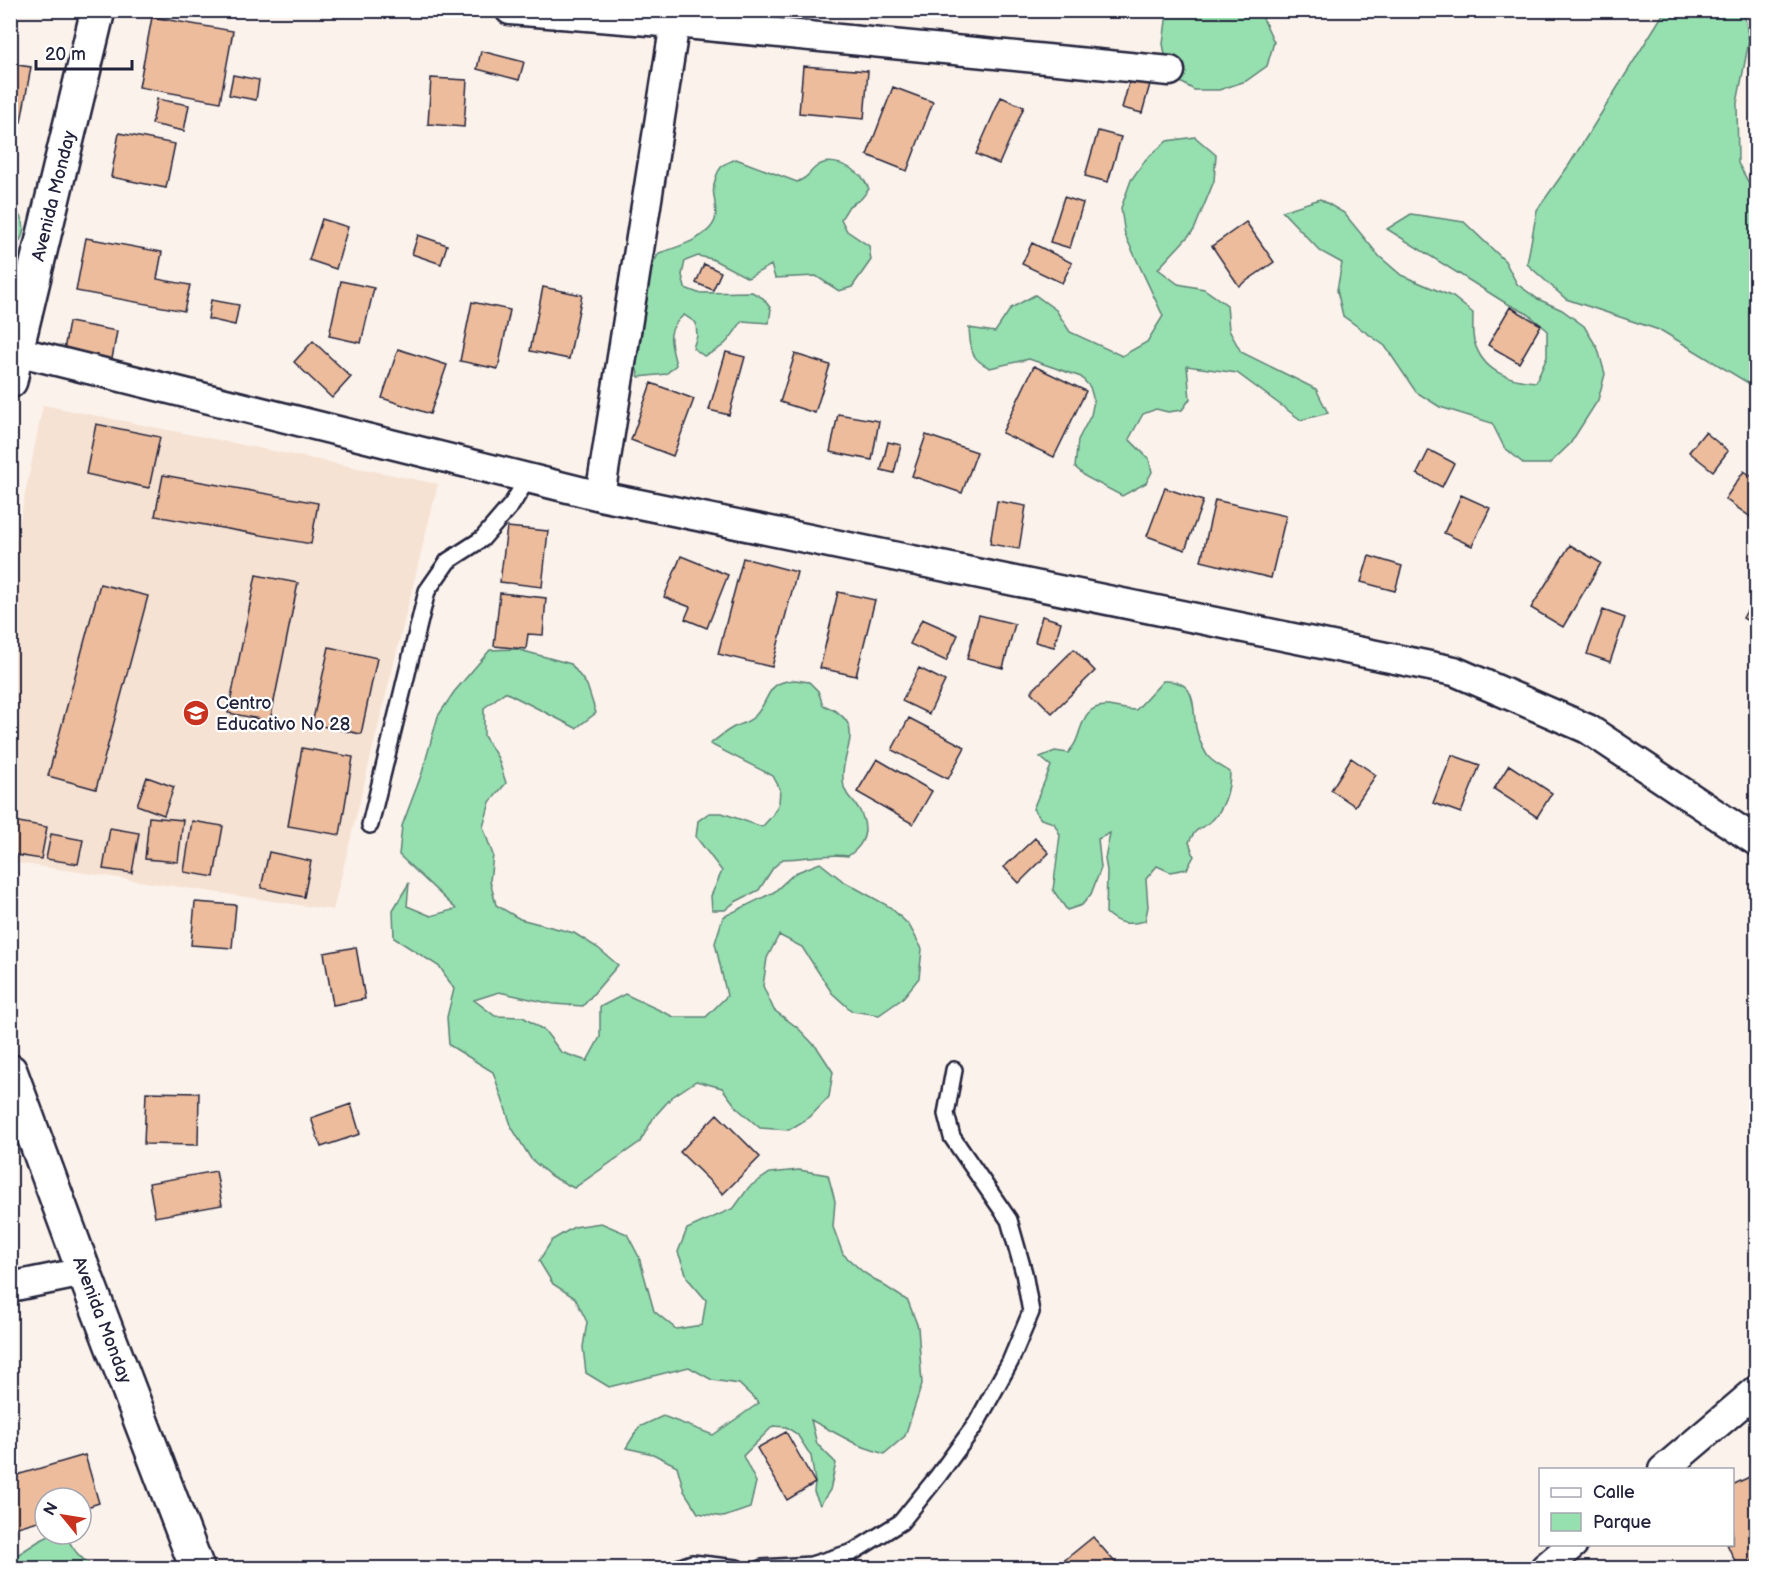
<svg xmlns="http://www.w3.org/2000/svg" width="1767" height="1579" font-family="'Balsamiq Sans',sans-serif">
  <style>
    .built { fill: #f6e2d3 }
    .green { fill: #96dfaf; stroke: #5c8075; stroke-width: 1.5 }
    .building { fill: #ecbc9c; stroke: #22223b; stroke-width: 1.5 }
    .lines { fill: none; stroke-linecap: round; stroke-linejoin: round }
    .service-casing { stroke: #22223b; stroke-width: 20 }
    .minor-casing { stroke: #22223b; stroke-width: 33 }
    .secondary-casing { stroke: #22223b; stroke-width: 38 }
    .service { stroke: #fff; stroke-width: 15 }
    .minor { stroke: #fff; stroke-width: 28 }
    .secondary { stroke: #fff; stroke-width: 33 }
    .labels { text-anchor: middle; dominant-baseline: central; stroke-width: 4.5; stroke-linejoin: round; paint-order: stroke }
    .street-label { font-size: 18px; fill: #22223b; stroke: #fff }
    .poi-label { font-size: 18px; fill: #22223b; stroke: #fff; text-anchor: start }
  </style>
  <rect width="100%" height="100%" fill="#fbf2eb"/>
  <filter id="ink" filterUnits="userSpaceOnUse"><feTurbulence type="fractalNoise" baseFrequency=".0167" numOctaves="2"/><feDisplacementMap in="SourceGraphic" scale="12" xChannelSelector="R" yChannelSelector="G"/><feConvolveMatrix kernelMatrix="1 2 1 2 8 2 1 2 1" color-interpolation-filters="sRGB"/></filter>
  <g filter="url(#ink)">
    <path class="built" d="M43 405 438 484 333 910 11 862V565Z"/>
    <path class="green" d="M1169 10 1257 11 1261 14 1274 42 1267 66 1246 81 1219 90H1194L1169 75 1163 44 1167 13Z
      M1665 11H1744L1749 41 1737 103 1738 163 1756 196V385L1753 386 1662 331 1566 299 1527 264 1537 210 1569 165Z
      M1195 137 1216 155 1214 181 1194 230 1158 269 1178 284 1204 289 1227 305 1229 330 1241 352 1316 389 1328 413 1301 420 1237 373 1187 366 1190 399 1182 410 1168 412 1156 409 1143 414 1129 439 1149 459 1152 472 1146 483 1122 496 1086 477 1075 467 1078 440 1091 415 1094 401 1090 387 1081 377 1029 359 990 368C969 358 971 349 969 328L995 332 1011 308 1035 295 1056 310 1070 332 1122 356 1147 342 1163 316 1125 235 1121 208 1131 180 1146 159 1167 141Z
      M736 159 797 182C811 176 807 174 816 167 829 156 850 166 861 176 864 179 867 185 869 189L861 199 849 206 841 219 847 231 869 246 871 260 852 287 839 291 816 276 775 278 771 265 748 278 712 259 698 256 685 261 682 275 685 288 698 293 752 292 763 298 771 309 769 323 742 321C730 339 725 348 704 356L693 348 697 336 696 323 684 315C664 331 671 343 676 365L666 374 639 377 635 364 639 353 645 294 652 265 659 253C675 248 709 238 715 220 717 212 715 204 714 196 712 187 716 172 723 165 726 163 732 161 736 159Z
      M1320 199 1344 213 1379 256 1401 275 1453 297 1473 313C1473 322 1472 333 1474 341 1483 372 1508 380 1536 382L1547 357V330L1528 314 1504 302 1387 229 1411 214 1464 222 1505 261 1517 284 1538 299 1562 310 1584 326 1598 349 1605 374 1598 400 1570 444 1549 464H1524L1504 447 1492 423 1440 407 1416 392 1385 346 1343 316 1337 290 1342 263 1320 251 1282 211Z
      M11 207C29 221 27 236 11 252Z
      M516 649 571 664 587 685 596 713 576 728 505 692 484 708V736L498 758 506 783 490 802 483 827 493 855 490 881 496 905 520 919 574 933 598 948 618 965 583 1006 553 1004 499 992 474 1000 495 1016 523 1017 545 1031 561 1052 587 1061 600 1037V1007L625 994 674 1017H706L727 996 715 943 723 917 774 892 795 873 820 863 843 881 890 907 909 925 922 949 919 978 902 999 879 1015 852 1011 832 993 802 947 779 935 767 958 763 986 774 1010 798 1028 818 1049 833 1072 829 1097 810 1117 789 1130 760 1128 738 1109 722 1088 696 1081 672 1097 654 1117 640 1142 574 1188 551 1176 531 1159 512 1128 493 1072 449 1045 447 1017 454 989 440 967 394 938 393 910 409 883 407 906 431 916 456 909 399 855 402 826 422 773 438 716 454 692 490 650Z
      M795 680 809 682 818 691 823 705C874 725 836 753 844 787 847 798 854 801 859 809 870 829 866 844 848 856 827 853 805 859 783 859L773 868 759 890 735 902 725 910H712L711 896 722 871 696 837 698 821 709 813H722L762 827 772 816 779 803 780 789 773 776 710 744C718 738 726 731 734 727 742 724 749 722 755 716 772 698 764 682 795 680Z
      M1163 681C1197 680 1192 703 1196 728 1198 736 1202 747 1207 755 1211 762 1223 767 1230 772 1230 790 1224 811 1209 823 1197 832 1197 826 1189 842L1194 856 1187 869 1170 872 1157 866 1146 879 1148 907 1145 921C1128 925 1119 925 1106 913L1107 871 1105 859 1110 833 1098 839 1101 868 1091 894 1082 905 1067 910 1053 890 1060 835 1054 823 1041 819 1033 809 1051 766 1040 757 1055 751 1068 753C1070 750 1074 746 1076 741 1083 725 1083 705 1108 706 1117 707 1126 710 1136 710Z
      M799 1170 828 1175 835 1201 833 1227 843 1254 863 1272 908 1301 918 1327 922 1384 905 1436 884 1454 858 1445 811 1420 817 1444 836 1463 830 1490 820 1505 814 1492 815 1482 811 1456 797 1434 786 1427 773 1426 743 1456 756 1482 750 1508 724 1517 698 1513 684 1491 677 1466 653 1454 626 1448 639 1427 663 1416 713 1435 759 1403 739 1384 712 1380 689 1367 609 1387 586 1373 583 1347 587 1322 575 1298 553 1284 539 1261 552 1240 574 1227 601 1223 627 1234 639 1257 654 1311 676 1329 702 1325 706 1300 688 1279 678 1252 687 1229 734 1208 749 1187 770 1173Z
      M53 1534 67 1537C74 1552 82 1560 96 1568H11V1559L39 1541Z"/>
    <path class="building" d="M152 17 233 31 220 102 139 87Z
      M481 51 524 62 519 80 477 69Z
      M10 64 31 67 21 122 10 120Z
      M803 66 868 71 864 119 799 113Z
      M1132 72 1152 77 1142 113 1122 108Z
      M233 75 259 80 256 100 229 95Z
      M431 78 467 80 464 127 428 124Z
      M893 87 933 102 907 171 867 155Z
      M1001 97 1024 107 999 164 976 154Z
      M157 99 189 105 184 131 152 124Z
      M1098 131 1121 137 1108 182 1085 176Z
      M119 133 175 144 166 188 111 177Z
      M1064 197 1083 203 1070 248 1050 242Z
      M322 219 348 227 336 269 309 260Z
      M1246 222 1274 262 1239 286 1212 246Z
      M418 235 447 245 441 264 412 254Z
      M86 238 162 252 157 279 190 285 184 311 76 291Z
      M1032 243 1072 263 1062 283 1022 264Z
      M704 264 721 272 713 290 696 283Z
      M341 281 374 288 361 343 329 336Z
      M543 287 582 295 569 359 530 351Z
      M211 300 239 305 235 325 208 319Z
      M472 302 510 310 498 369 460 361Z
      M1510 307 1541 325 1519 363 1488 345Z
      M69 322 117 331 112 359 64 350Z
      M313 341 351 377 332 398 294 362Z
      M398 349 447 365 430 414 382 398Z
      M726 352 745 357 729 415 709 410Z
      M795 354 830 365 815 413 780 402Z
      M1034 366 1086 391 1054 457 1002 433Z
      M651 383 694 399 673 456 631 440Z
      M838 414 879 421 872 460 830 452Z
      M96 424 160 437 149 488 86 474Z
      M1705 432 1728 451 1713 471 1689 452Z
      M926 435 977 452 962 493 912 476Z
      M888 442 901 445 894 473 881 470Z
      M1429 450 1454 463 1442 487 1417 474Z
      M1744 471 1756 479 1755 520 1725 499Z
      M163 475 318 503 311 544 155 516Z
      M1165 488 1203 501 1185 550 1147 536Z
      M1461 495 1490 508 1472 546 1444 533Z
      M1215 500 1286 516 1271 578 1201 561Z
      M997 501 1026 506 1019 549 990 544Z
      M507 527 548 531 542 587 500 582Z
      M1570 545 1601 563 1563 627 1531 608Z
      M681 556 728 575 707 628 685 619 690 607 664 597Z
      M1369 556 1402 566 1395 591 1361 582Z
      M743 558 797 572 772 667 718 654Z
      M256 575 298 583 270 721 228 713Z
      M100 584 148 596 96 789 48 776Z
      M838 592 875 600 856 676 820 668Z
      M500 593 546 598 543 635 528 634 526 649 494 646Z
      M1756 595V626L1743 618Z
      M1603 610 1625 618 1610 662 1587 654Z
      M979 615 1015 624 1003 668 967 659Z
      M1042 616 1061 622 1054 647 1035 642Z
      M922 619 958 635 946 661 910 644Z
      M329 647 377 658 361 734 312 724Z
      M1074 649 1095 671 1052 713 1031 692Z
      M919 668 945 681 929 714 902 701Z
      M909 718 965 747 948 779 892 750Z
      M302 748 353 757 340 835 288 826Z
      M1452 755 1480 765 1461 813 1433 803Z
      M1351 758 1376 775 1355 806 1331 790Z
      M877 759 932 791 913 824 857 792Z
      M1509 765 1552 793 1537 817 1494 789Z
      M147 777 174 787 164 815 137 805Z
      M149 817 183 820 178 862 145 859Z
      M13 821 47 827 41 859 10 854Z
      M192 821 223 826 214 877 184 872Z
      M110 828 139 833 132 873 103 869Z
      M51 834 83 840 78 864 46 859Z
      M1035 838 1049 853 1019 883 1004 867Z
      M269 852 311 861 304 897 261 888Z
      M195 902 236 905 232 948 191 945Z
      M356 947 365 999 333 1005 324 953Z
      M146 1092 199 1093 198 1145 144 1144Z
      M351 1104 360 1134 321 1147 311 1118Z
      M717 1114 760 1157 723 1194 680 1152Z
      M216 1171 222 1205 155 1217 149 1183Z
      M786 1432 815 1483 787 1500 757 1448Z
      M85 1455 99 1503 81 1509V1498H45V1519L11 1529 10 1477Z
      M1756 1474V1559L1738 1568 1727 1544H1732V1485Z
      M1093 1537 1120 1568H1055Z"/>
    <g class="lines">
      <defs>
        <path id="service" d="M370 825 427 591 448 561 482 539 512 504 528 478
          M678 1568 692 1563 737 1568
          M762 1568 811 1565 853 1552 901 1522 938 1476 976 1424 1010 1362 1031 1312 1024 1273 1009 1220 952 1137 946 1114 954 1070"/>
        <path id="minor" d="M510 10 675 23 1170 71
          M16 351 600 496 1454 671 1588 729 1756 841
          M600 496 677 10
          M10 1287 84 1272
          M1663 1470 1756 1391
          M1545 1568 1573 1544"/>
        <path id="secondary" d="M10 381 16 351 98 10
          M10 1071 84 1272 197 1568"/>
      </defs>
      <use href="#service" class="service-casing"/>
      <use href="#minor" class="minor-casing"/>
      <use href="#secondary" class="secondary-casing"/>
      <use href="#service" class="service"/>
      <use href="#minor" class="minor"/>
      <use href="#secondary" class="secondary"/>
    </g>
  </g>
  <defs>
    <symbol id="school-disc" viewBox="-11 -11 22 22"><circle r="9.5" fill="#c8321e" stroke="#fff"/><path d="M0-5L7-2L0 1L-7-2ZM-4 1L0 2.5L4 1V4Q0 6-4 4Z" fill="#fff"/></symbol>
  </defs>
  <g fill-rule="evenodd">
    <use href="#school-disc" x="181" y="698" width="30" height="30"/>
  </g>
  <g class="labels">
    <g class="street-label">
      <text transform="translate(54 196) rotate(-76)">Avenida Monday</text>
      <text transform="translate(102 1320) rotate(69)">Avenida Monday</text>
    </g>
    <g class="poi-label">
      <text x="216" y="703">Centro<tspan x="216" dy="21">Educativo No 28</tspan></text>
    </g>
  </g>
  <rect width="1767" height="1579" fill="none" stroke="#fff" stroke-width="36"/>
  <rect x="18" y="18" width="1731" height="1543" fill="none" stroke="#22223b" stroke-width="2" filter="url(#ink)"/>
  <rect x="1539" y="1468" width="195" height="78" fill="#ffffff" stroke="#a7a7b1" stroke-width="1.5"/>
  <rect x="1551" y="1488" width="30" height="9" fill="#ffffff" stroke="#a7a7b1" stroke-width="1.5"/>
  <text x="1593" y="1498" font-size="18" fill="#22223b">Calle</text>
  <rect x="1551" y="1513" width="30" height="18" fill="#96dfaf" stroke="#a7a7b1" stroke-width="1.5"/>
  <text x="1593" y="1528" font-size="18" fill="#22223b">Parque</text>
  <g transform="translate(63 1516) rotate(300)"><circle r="28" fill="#ffffff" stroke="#a7a7b1" stroke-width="1.5"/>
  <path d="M0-4.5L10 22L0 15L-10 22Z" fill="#c8321e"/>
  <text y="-9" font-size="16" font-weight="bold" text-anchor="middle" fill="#22223b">N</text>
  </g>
  <path d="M36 60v9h96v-9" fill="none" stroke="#22223b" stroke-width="3"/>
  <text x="45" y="60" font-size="18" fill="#22223b" stroke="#ffffff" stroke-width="4.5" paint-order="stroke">20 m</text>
</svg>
